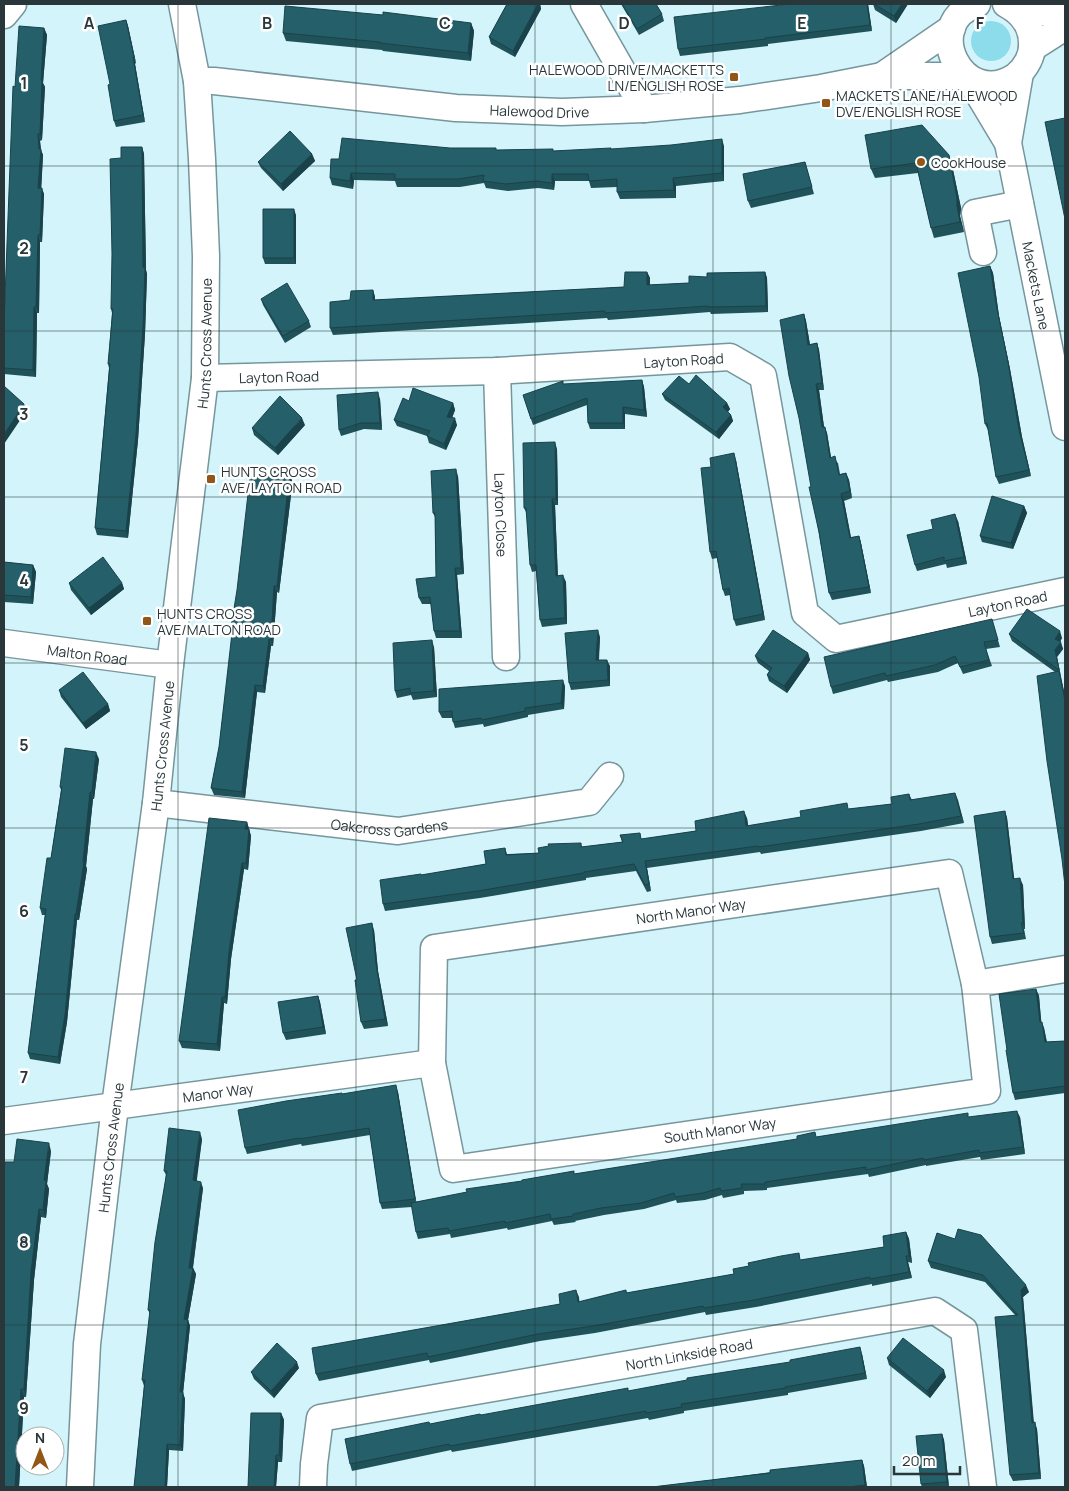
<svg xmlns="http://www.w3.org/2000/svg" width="1069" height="1491" font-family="Manrope,sans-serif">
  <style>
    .green { fill: #8cdceb }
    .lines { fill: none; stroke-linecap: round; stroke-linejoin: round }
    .minor-casing { stroke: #77969c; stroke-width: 29 }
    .minor { stroke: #fff; stroke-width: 26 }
    .wall { fill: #20525a }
    .shaded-wall { fill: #1a424a }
    .building { fill: #255f69; stroke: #1a424a }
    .grid { fill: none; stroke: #2a373a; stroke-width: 1; stroke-opacity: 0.55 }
    .poi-dot { fill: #935619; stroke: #fff; stroke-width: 2 }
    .labels { text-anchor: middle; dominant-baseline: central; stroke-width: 5; stroke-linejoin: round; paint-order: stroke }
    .poi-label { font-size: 14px; fill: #2a373a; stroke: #fff; text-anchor: start }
    .street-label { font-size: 14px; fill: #2a373a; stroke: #fff }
    .grid-label { font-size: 16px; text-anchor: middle; font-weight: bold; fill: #2a373a; stroke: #fff; stroke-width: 5; stroke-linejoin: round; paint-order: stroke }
  </style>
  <rect width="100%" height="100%" fill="#d2f4fa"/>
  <path class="green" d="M971 41a20 20 0 1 1 40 0a20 20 0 1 1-40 0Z"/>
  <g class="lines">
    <defs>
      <g id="minor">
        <path d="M584 4 644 109"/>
        <path d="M977 4C920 23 962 112 1016 76 1026 68 1033 55 1032 43 1032 24 1021 12 1006 4"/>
        <path d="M1018 11 1065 13"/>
        <path d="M4 15 13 4"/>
        <path d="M1032 48 1065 27"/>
        <path d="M882 76 952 28"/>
        <path id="s1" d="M969 78 1008 143 1065 427"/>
        <path id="s2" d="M197 81H214L456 108 562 112 644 109 740 100 821 88 882 76H966"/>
        <path d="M1008 143 1020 73"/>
        <path d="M983 252 975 213 1020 204"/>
        <path id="s3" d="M497 371 506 657"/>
        <path id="s4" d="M205 378 497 371 730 357 763 376 805 613 836 639 1065 591"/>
        <path id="s5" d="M4 643 170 665"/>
        <path id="s6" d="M156 803 398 831 589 802 610 776"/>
        <path d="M949 873 975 984 987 1091 453 1169 432 1063 434 948Z"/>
        <path d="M975 984 1065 969"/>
        <path id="s7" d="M4 1121 432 1063"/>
        <path id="s8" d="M80 1487 87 1344 115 1106 156 803 170 665 205 378 206 256 202 159 197 81 182 4"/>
        <path id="s9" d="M313 1487 314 1464 320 1418 935 1311 964 1330 983 1487"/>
      </g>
    </defs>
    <use href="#minor" class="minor-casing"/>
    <use href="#minor" class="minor"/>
  </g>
  <path class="wall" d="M507 4H540L541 9 515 57 491 44 489 37Z
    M621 4H656L662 14 664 21 639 35Z
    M868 4 872 31 768 44V46L680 56 678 49Z
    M873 4H908L896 23 875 10Z
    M126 20 128 26 136 63 135 64 145 122 116 127 114 121 110 84Z
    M471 23 474 31 471 61 383 51 382 50 286 41 283 33Z
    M44 28 47 35 43 83 45 87 42 140 40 141 41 150 43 155 41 188 44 194 42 242H40L39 313H37L36 377 4 374V323L15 87Z
    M724 146V181L676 186V198L620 199 617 192V187L591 188 589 181H555L554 190 538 188 508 191 486 188 484 183 460 187H397L395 181 354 180 353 189 332 185 330 178 339 159 450 148 497 150 553 151Z
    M142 147 144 154 146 270 147 274 145 334 138 440 128 538 97 535 95 528 109 368 108 364 112 313 111 309 121 158Z
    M312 154 315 161 283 191 261 168 258 162Z
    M949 155 952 165 961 208 960 216 964 232 934 238 931 228 918 173 875 178 871 169Z
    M805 162 814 194 751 208 748 201Z
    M296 215V264H265L263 258Z
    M990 266 993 273 999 316 1010 369 1022 437 1031 476 999 484 996 477 988 430 985 424Z
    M647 272 650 278V285L689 283 707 277 765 272 767 278 768 312 711 314 710 312 608 320 607 318 333 335 330 328 350 300 373 290 375 297V300L624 287Z
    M261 299 309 321 311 327 285 343 263 305Z
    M804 314 806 321 810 345 817 343 819 350 824 390H819L824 427 827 433 831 457 838 463 840 474 846 473 849 480 852 498 844 501 851 537 859 536 861 543 871 593 832 600 829 593 811 487Z
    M642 380 644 387 647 417 625 414V429H590L588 423 587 405 533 425 523 395Z
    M689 384 727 403 730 409 728 412 731 415 733 421 719 439 665 400 662 394Z
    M380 399 382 430 364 429 341 436 339 430Z
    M409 401 453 403 455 410 452 418 457 425 446 450 429 443 427 436 397 426 394 420Z
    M305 425 278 455 254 435 252 428Z
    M557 449 558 505H555L558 576 566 582 567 624 542 627 540 620 536 571 532 572 530 565 527 514 524 508Z
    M736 460 765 620 736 626 734 620 730 595 725 596 723 590 717 558 712 559 710 552 711 467Z
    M289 473 292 479V487L279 593 277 592 273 646H271L265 693 257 692 245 798 214 795 211 788 219 747 232 637 230 633Z
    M458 476 464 574 457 575 462 638H436L434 631 431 604H422L419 598 436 577 435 517 433 513Z
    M1024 506 1027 513 1013 549 982 542 980 536Z
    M958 521 967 564 947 568 946 564 917 571 915 565 933 529Z
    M4 562 33 565 36 572 33 604 4 602Z
    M69 583H122L124 589 91 615 71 590Z
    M992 619 1000 647 986 649 992 666 963 674 958 663 938 672 888 682 887 680 833 694 831 687Z
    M1009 634 1062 638 1060 642 1063 649 1057 657 1065 696 1055 672 1012 641Z
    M600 637 599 660 610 666V686L571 690 569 683Z
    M434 647 437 697 413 700 411 695 397 698 395 691Z
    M808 653 810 660 787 693 769 681 767 675 769 671 758 663 755 656Z
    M565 686 564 709 528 715V717L484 727 483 724 455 728 452 718H442L439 712Z
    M59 690 108 704 110 711 86 729 61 697Z
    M99 759 94 799H93L86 866 87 869 79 920H77L67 1022 60 1064 30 1059 28 1053 45 915H42L40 908 51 858 61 790 60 787Z
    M955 793 964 823 921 831 761 854 760 852 647 868 651 891 647 892 636 871 586 878V880L480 898 385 911 383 904 422 875 486 864 505 848 507 854 539 853 581 843 582 847 622 842 620 835 643 839 696 831 747 818 748 826 849 809 892 804 909 794 912 800Z
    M1005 811 1007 818 1014 879 1023 885 1025 929H1024L1026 939 992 944 990 937Z
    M247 822 251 836 248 870 244 869 231 959 227 1004 224 1003 220 1051 182 1048 179 1041Z
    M374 930 378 971 388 1026 364 1029 361 1022 357 980Z
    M1036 989 1039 996 1041 1022 1044 1028 1047 1042 1065 1041V1093L1015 1100 1013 1093 1007 1050Z
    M318 996 320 1002 326 1034 286 1040 283 1033Z
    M398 1092 416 1202 575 1174 817 1137 969 1117H1020L1025 1154 981 1160 980 1157 926 1166V1165L869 1177 868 1174 767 1188V1190L744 1191V1194L723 1198 722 1195 705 1200 677 1203 676 1200 644 1209 604 1215 575 1221 576 1222 554 1225 552 1221 508 1230 507 1228 451 1238 450 1234 418 1239 416 1232 412 1207 382 1209 380 1203 370 1135 302 1146 301 1144 247 1154 245 1148 342 1094Z
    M202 1139 196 1181 203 1188 193 1268 196 1274 188 1320 190 1326 183 1393 185 1399 183 1451 169 1450 167 1487H134L144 1386 142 1380 150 1314 148 1310 166 1175 164 1171Z
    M51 1151 47 1184 49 1189 46 1218 41 1217 34 1280 26 1397H24L19 1487H4L14 1162Z
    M906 1232 909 1239 912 1263 908 1262 912 1278 872 1286V1284L756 1307 706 1315 705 1312 595 1333 540 1341 430 1363 429 1360 319 1381 316 1374 560 1304 579 1297V1302L626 1290 627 1293 734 1274 801 1260 884 1247Z
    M937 1233 1029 1292 1023 1297 1034 1423 1037 1429 1041 1479 1013 1481 1010 1475 1015 1315 985 1282 931 1268 928 1261Z
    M862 1354 867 1379 788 1393V1395L684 1411V1413L649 1420 648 1418 452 1452 451 1450 352 1471 350 1464 430 1424Z
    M887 1358 946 1377 930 1398 889 1365Z
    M299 1368 274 1398 254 1379 251 1372Z
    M281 1413 284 1420 282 1462H278L276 1487H248Z
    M942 1434 944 1440 949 1487H922L921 1484Z
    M862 1460 864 1466 867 1487H652L711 1480Z"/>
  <path class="shaded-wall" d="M538 4H540L541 9 515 57 513 51Z
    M867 4H868L872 31 870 25Z
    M902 4H908L896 23 894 16Z
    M126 20 128 26 136 63 134 57Z
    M471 23 474 31 471 61 468 53Z
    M44 28 47 35 43 83 45 87 42 140 40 134 41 80Z
    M133 57 135 64 145 122 143 115Z
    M38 134 40 141 41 150 43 155 41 194 38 188 39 149Z
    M722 139 724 146V181L722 173Z
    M142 147 144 154 146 270 147 274 145 334 138 440 128 538 126 531 143 267Z
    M312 154 315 161 283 191 281 184Z
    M949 155 952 165 961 208 960 216 964 232 960 222 957 206Z
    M351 173 354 180 353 189 350 181Z
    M552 174 555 181 554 190 552 183Z
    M673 178 676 186V198L674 190Z
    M42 188 44 194 42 242 40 235Z
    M294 209 296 215V264L294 258Z
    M38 235 40 242 39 313 36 307Z
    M990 266 993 273 999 316 1010 369 1022 437 1031 476 1029 470 1019 430 997 309Z
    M647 272 650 278V291L647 285Z
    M765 272 767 278 768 312 766 306Z
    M373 290 375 297V307L373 300Z
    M34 307 37 313 36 377 33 370Z
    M804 314 806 321 811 351 808 345Z
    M817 343 819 350 824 390 822 383Z
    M642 380 644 387 647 417 644 410Z
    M816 384 819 390 825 434 822 427Z
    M378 392 380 399 382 430 380 423Z
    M453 403 455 410 450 423 447 417Z
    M727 403 730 409 726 414 723 407Z
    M24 404 27 410 4 444V434Z
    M623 407 625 414V429L623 423Z
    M731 415 733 421 719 439 716 432Z
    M302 418 305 425 278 455 275 448Z
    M455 418 457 425 446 450 444 444Z
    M825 427 827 433 832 464 830 458Z
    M555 442 557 449 558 505 556 499Z
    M734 453 736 460 765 620 763 614Z
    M456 469 458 476 464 574 461 568Z
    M289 473 292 479V487L279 593 277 586Z
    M846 473 849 480 852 498 850 491Z
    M841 494 844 501 852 544 850 538Z
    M552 499 555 505 558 583 556 576Z
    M1024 506 1027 513 1013 549 1011 543Z
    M955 514 958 521 967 564 964 557Z
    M859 536 861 543 871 593 869 587Z
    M33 565 36 572 33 604 31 597Z
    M455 568 457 575 462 638 460 631Z
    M563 575 566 582 567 624 565 618Z
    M122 583 124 589 91 615 89 608Z
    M274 586 277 592 273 646 271 640Z
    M598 630 600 637 598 667 596 660Z
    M1060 631 1062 638 1058 645 1055 639Z
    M269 639 271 646 265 693 263 686Z
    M432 640 434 647 437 697 434 691Z
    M1061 642 1063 649 1057 657 1061 677 1059 670 1055 650Z
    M808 653 810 660 787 693 784 686Z
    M607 660 610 666V686L608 680Z
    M1059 671 1061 678 1065 696V701Z
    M563 680 565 686 564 709 561 703Z
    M255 685 257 692 245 798 242 792Z
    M108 704 110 711 86 729 83 723Z
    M96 752 99 759 94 799 92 792Z
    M90 792 93 799 86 866 87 869 79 920 76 914Z
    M955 793 958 800 964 823 961 816Z
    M744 811 747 818 749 832 746 826Z
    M1005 811 1007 818 1015 885 1013 879Z
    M247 822 251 836 248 870 246 863 245 829Z
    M645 861 647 868 651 891 649 884Z
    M242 863 244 869 231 959 227 1004 225 997 229 952Z
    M1020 878 1023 885 1025 929 1023 923Z
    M75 914 77 920 67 1022 60 1064 58 1057Z
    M372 923 374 930 378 971 388 1026 385 1019 376 964Z
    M1036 989 1039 996 1042 1029 1040 1022Z
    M318 996 320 1002 326 1034 323 1027Z
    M222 997 224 1003 220 1051 217 1044Z
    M1042 1022 1044 1028 1048 1049 1045 1042Z
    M396 1085 398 1092 417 1206 415 1199Z
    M1017 1111 1020 1117 1025 1154 1023 1147Z
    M200 1132 202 1139 196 1187 193 1180Z
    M49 1143 51 1151 47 1184 49 1189 46 1218 43 1210 44 1180Z
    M201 1182 203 1188 192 1274 189 1268Z
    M39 1209 41 1217 34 1280 26 1397 24 1389 31 1272Z
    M906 1232 909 1239 912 1263 909 1256Z
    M906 1256 908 1262 912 1278 909 1272Z
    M193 1268 196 1274 188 1320 190 1326 183 1393 185 1399 183 1451 180 1445V1392L184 1319Z
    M1026 1285 1029 1292 1023 1297 1034 1429 1032 1423 1021 1290Z
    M576 1290 579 1297 580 1309 578 1302Z
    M860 1347 862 1354 867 1379 865 1373Z
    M297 1362 299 1368 274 1398 271 1391Z
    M944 1370 946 1377 930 1398 927 1391Z
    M21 1389 24 1397 19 1487H15Z
    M281 1413 284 1420 282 1462 279 1455Z
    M1035 1422 1037 1429 1041 1479 1039 1473Z
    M942 1434 944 1440 949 1487 947 1482Z
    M167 1444 169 1450 167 1487H165Z
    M276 1455 278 1462 276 1487H274Z
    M862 1460 864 1466 867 1487H865V1485Z"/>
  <path class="building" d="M507 4H538L513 51 489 37Z
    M622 4H656L662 14 637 29Z
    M790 4H867L870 25 765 38 766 39 678 49 674 17Z
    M874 4H902L894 16Z
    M285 6 383 15V12L471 23 468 53 380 43V42L283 33Z
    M126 20 134 57H133L143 115 114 121 108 85 110 84 98 26Z
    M19 26 44 28 41 80H42L40 134H38L39 149H41L38 188H42L40 235H38L36 307H34L33 370 4 368V323L13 86 15 87Z
    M1065 118V219L1045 122Z
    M922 125 949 155 957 198V206L960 222 931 228 916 163 871 169 865 135Z
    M290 131 312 154 281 184 258 162Z
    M342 138 450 148H496V150L553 149V151L611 148V149L671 145 722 139V173L673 178 674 190 617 192V179L589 181 588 174H552V183L536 181 506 184 483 181 484 175 458 179H395V174L351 173 350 181 330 178 331 159H339Z
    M121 147H142L143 267 145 268 143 328 136 434 126 531 95 528 110 364H108L113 309H111L112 254 110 159 121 158Z
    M805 162 812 187 748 201 743 174Z
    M263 209H294V258H263Z
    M990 266 997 309 1008 362 1019 430 1029 470 996 477 987 423 985 424 979 377 958 273Z
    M625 272H647V285L689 283V276L707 277V273L765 272 766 306 708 307V306L605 313V311L330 328V302L350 300 351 291 373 290V300L624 287Z
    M287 283 309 321 283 336 261 299Z
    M804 314 808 345 817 343 822 383 816 384 822 427H825L830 458 835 456 839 475 846 473 850 491 841 494 850 538 859 536 869 587 829 593 819 532 809 487H811L799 418 789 376 780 320Z
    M696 375 727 403 723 407 731 415 716 432 662 394 679 376 689 384Z
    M642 380 644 410 623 407V423H588L587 398 531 419 523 395 563 381V384Z
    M4 386 24 404 4 434Z
    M413 388 453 403 447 417 455 418 444 444 427 436 430 431 394 420 403 398 409 401Z
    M378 392 380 423H361L339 430 337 395Z
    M280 396 302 418 275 448 252 428Z
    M555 442 556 499H552L556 576 563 575 565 618 540 620 536 565H530L526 508H524L523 443Z
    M734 453 763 614 734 620 729 588 723 590 716 551 710 552 701 468 711 467 710 458Z
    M251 468 289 473V480L277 586H274L271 640 269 639 263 686 255 685 242 792 211 788 219 747 232 633H230L237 590Z
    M456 469 461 568H455L460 631H434L430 597 419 598 416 579 436 577 435 513H433L431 471Z
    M992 496 1024 506 1011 543 980 536Z
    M955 514 964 557 944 561V557L915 565 907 535 933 529 931 520Z
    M103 557 122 583 89 608 69 583Z
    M4 562 33 565 31 597 4 595Z
    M1027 609 1060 631 1055 639 1061 642 1055 650 1059 670 1009 634Z
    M992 619 998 640 984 642 989 660 960 667 955 656 935 665 886 676 885 673 831 687 824 657Z
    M598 630 596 660H607L608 680 569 683 565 633Z
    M773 630 808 653 784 686 767 675 772 668 755 656Z
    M432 640 434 691 410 693V688L395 691 393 643Z
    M1059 671 1065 701V886L1062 859 1047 761 1037 676Z
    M83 672 108 704 83 723 59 690Z
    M563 680 561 703 525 708V711L482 720 481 718 453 722 452 711 439 712V689Z
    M65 748 96 752 92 792H90L83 862H84L76 914H75L65 1015 58 1057 28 1053 46 909 40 908 47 858H51L62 787H60Z
    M955 793 961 816 919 824 759 847 758 846 645 861 649 884 645 885 634 864 584 872V873L478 891 383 904 380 880 421 874V875L486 864 484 851 505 848 506 855 539 853 538 848 549 846 548 844 581 843V847L623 842 620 835 640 833 641 839 696 831 695 821 744 811 746 826 801 817 800 811 847 803 848 809 892 804 891 797 909 794 910 800Z
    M1005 811 1013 879 1020 878 1023 923H1021L1024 933 990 937 974 816Z
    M209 818 247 822 245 829H249L246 863H242L229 952 225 997H222L217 1044 179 1041Z
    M372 923 376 964 385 1019 361 1022 355 980H357L346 928Z
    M1036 989 1040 1022H1042L1045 1042 1065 1041V1086L1013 1093 1006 1050H1007L999 994Z
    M318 996 323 1027 283 1033 278 1002Z
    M396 1085 415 1199 380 1203 369 1128 299 1139V1138L245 1148 238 1110 286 1101 342 1093V1094Z
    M1017 1111 1023 1147 979 1153V1150L924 1160 923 1158 866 1170V1167L765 1182V1184H741L742 1188 721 1191 720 1188 703 1193 675 1197 674 1193 641 1203 601 1208 573 1214V1216L551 1219 550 1214 505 1223V1221L449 1231 448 1228 416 1232 411 1203 467 1192 466 1189 522 1181V1180L574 1171V1174L797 1139V1136L815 1132 816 1137 968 1113V1117Z
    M169 1128 200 1132 193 1180 201 1182 189 1268H193L184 1319 188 1320 180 1392H183L180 1445 167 1444 165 1487H134L145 1380H142L150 1310H148L155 1242 167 1171H164Z
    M17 1139 49 1143 44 1180 46 1181 43 1210 39 1209 31 1272 24 1389H21L15 1487H4V1171L5 1162H14Z
    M958 1229 981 1235 1026 1285 1021 1290 1032 1423 1035 1422 1039 1473 1010 1475 995 1317 1018 1315 983 1275 928 1261 937 1233 955 1239Z
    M906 1232 909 1256H906L909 1272 870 1279V1277L754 1300 704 1308 703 1306 593 1326 538 1334 428 1357 427 1353 316 1374 312 1348 560 1304 559 1294 576 1290 578 1302 626 1290V1293L734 1274 733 1269 749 1266 748 1263 781 1256 799 1253 800 1260 884 1247 883 1236Z
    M903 1338 944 1370 927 1391 887 1358Z
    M277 1343 297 1362 271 1391 251 1372Z
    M860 1347 865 1373 785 1387 786 1388 681 1404 682 1407 646 1413V1411L450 1446 449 1444 350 1464 345 1439 429 1422 430 1424 480 1414 481 1415 628 1388V1391L687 1380V1378L790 1362V1360Z
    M251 1413H281L279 1455H276L274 1487H248Z
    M942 1434 947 1482 921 1484 916 1436Z
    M862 1460 865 1485 848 1487H652L770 1473V1470Z"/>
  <path class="grid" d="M178 4V1487M356 4V1487M535 4V1487M713 4V1487M891 4V1487M4 166H1065M4 331H1065M4 497H1065M4 663H1065M4 828H1065M4 994H1065M4 1160H1065M4 1325H1065"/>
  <g class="poi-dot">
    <rect x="729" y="72" width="10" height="10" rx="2.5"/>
    <rect x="821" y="98" width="10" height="10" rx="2.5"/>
    <circle cx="921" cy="162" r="5"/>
    <rect x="206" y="474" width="10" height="10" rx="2.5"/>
    <rect x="142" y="616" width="10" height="10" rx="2.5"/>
  </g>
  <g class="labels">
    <g class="poi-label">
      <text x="724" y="69" text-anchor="end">HALEWOOD DRIVE/MACKETTS<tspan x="724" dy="16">LN/ENGLISH ROSE</tspan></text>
      <text x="836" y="95">MACKETS LANE/HALEWOOD<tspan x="836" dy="16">DVE/ENGLISH ROSE</tspan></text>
      <text x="931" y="162">CookHouse</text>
      <text x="221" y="471">HUNTS CROSS<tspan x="221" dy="16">AVE/LAYTON ROAD</tspan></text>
      <text x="157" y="613">HUNTS CROSS<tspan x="157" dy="16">AVE/MALTON ROAD</tspan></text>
    </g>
    <g class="street-label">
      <text stroke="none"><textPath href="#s2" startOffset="344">Halewood Drive</textPath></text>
      <text stroke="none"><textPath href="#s1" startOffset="221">Mackets Lane</textPath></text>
      <text stroke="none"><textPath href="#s8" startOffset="1151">Hunts Cross Avenue</textPath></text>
      <text stroke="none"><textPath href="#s4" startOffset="479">Layton Road</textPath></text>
      <text stroke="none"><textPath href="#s4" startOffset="74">Layton Road</textPath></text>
      <text stroke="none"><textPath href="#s3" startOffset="144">Layton Close</textPath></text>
      <text stroke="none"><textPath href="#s4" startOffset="1020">Layton Road</textPath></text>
      <text stroke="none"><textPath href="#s5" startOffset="84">Malton Road</textPath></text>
      <text stroke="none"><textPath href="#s8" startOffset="746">Hunts Cross Avenue</textPath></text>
      <text stroke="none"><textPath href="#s6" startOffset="235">Oakcross Gardens</textPath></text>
      <text transform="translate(691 911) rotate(-8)">North Manor Way</text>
      <text stroke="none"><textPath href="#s7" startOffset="216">Manor Way</textPath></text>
      <text transform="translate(720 1130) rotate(-8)">South Manor Way</text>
      <text stroke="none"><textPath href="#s8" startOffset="341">Hunts Cross Avenue</textPath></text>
      <text stroke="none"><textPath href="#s9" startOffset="444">North Linkside Road</textPath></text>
    </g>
  </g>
  <g class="grid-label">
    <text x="89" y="29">A</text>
    <text x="267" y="29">B</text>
    <text x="445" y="29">C</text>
    <text x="624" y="29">D</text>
    <text x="802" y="29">E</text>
    <text x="980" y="29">F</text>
    <text x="24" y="89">1</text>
    <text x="24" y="254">2</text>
    <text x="24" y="420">3</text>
    <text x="24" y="586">4</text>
    <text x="24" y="751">5</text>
    <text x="24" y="917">6</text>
    <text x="24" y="1083">7</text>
    <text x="24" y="1248">8</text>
    <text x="24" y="1414">9</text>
  </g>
  <rect width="1069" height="1491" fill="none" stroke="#2a373a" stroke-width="10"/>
  <g transform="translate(40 1451)"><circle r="24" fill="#ffffff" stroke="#aaafb0"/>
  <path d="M0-4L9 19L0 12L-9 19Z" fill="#935619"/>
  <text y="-8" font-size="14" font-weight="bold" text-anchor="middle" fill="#2a373a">N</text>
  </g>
  <path d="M894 1466v8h66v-8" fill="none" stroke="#2a373a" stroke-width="2.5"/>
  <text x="902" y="1466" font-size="15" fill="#2a373a" stroke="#ffffff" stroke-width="4" paint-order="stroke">20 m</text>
</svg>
